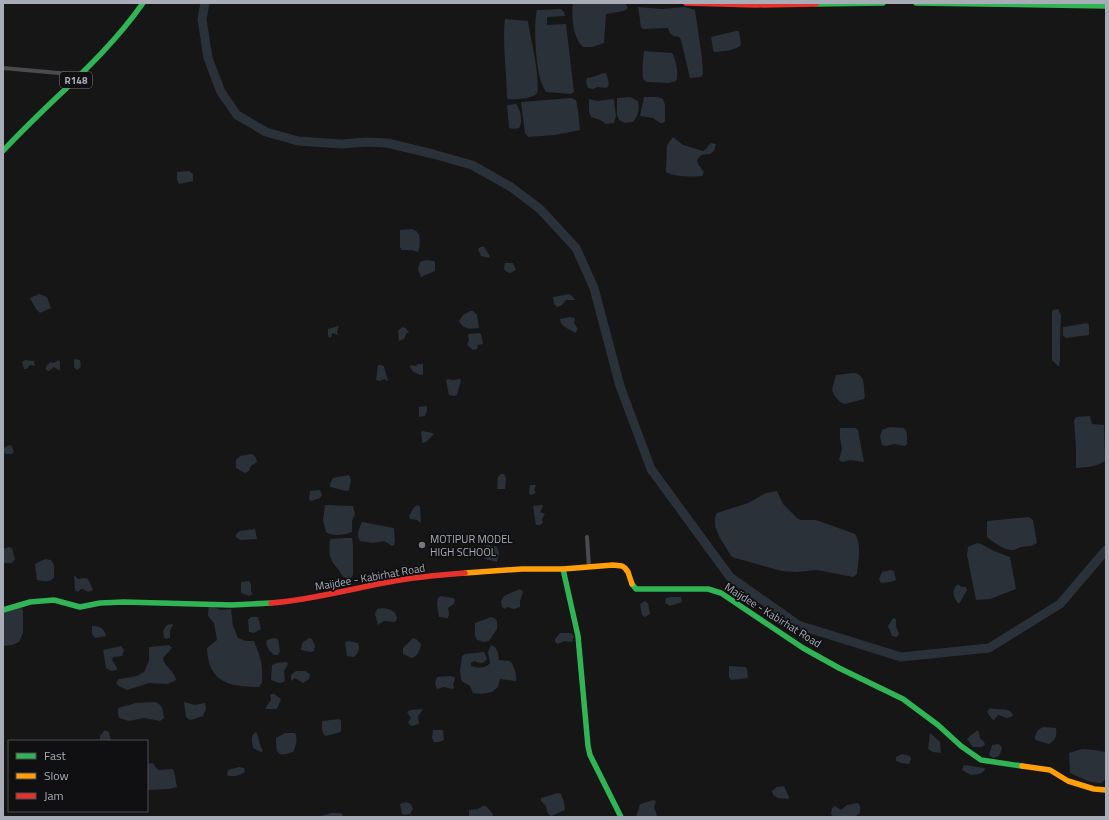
<svg xmlns="http://www.w3.org/2000/svg" width="1109" height="820" font-family="'Titillium Web',sans-serif">
  <style>
    .water { fill: #2a3138 }
    .lines { fill: none; stroke-linecap: round; stroke-linejoin: round }
    .river { stroke: #2a3138; stroke-width: 9 }
    .street { stroke: #4a4b4f; stroke-width: 4 }
    .fast { stroke: #30b455; stroke-width: 5.5 }
    .slow { stroke: #ff9f0a; stroke-width: 5.5 }
    .jam { stroke: #e5322d; stroke-width: 5.5 }
    .poi-dot { fill: #75787f; stroke: #101012; stroke-width: 1.5 }
    .labels { text-anchor: middle; dominant-baseline: central; stroke-width: 3.5; stroke-linejoin: round; paint-order: stroke }
    .shield { fill: #101012; stroke: #7a7d86; stroke-width: 1 }
    .shield-label { font-size: 10px; font-weight: bold; fill: #a8acb7 }
    .poi-label { font-size: 11px; fill: #a8acb7; stroke: #101012; text-anchor: start }
    .street-label { font-size: 11px; fill: #a8acb7; stroke: #101012 }
  </style>
  <rect width="100%" height="100%" fill="#161616"/>
  <path class="water" d="M573 3H625L628 8 624 11 606 14 604 43 592 47H583C573 38 571 16 573 3Z
    M638 7 662 9 685 7 695 10 702 58 703 74 701 77 690 78 681 40 679 37C672 36 670 35 668 28L643 29 641 27Z
    M561 9 564 12 565 16 547 17V25L566 24 574 92 571 94 546 92C545 90 543 87 542 84 536 71 533 24 537 10Z
    M505 19 528 21C530 35 541 81 537 93 534 99 513 100 507 99 507 72 502 46 505 19Z
    M736 31H739L741 45C734 51 724 51 715 52L713 50 711 37Z
    M644 51 672 53C676 59 679 74 676 81L669 83 647 82 643 79C642 69 643 61 644 51Z
    M606 73 609 84 607 88 597 87 593 89 588 88 586 82 587 78C595 77 599 74 606 73Z
    M630 97 638 101C640 110 638 116 633 122L625 123 619 120 617 115V98Z
    M644 97H657L663 99 665 105V121L663 123H660L653 118 640 116Z
    M571 98 576 100 578 110 580 130 555 135 528 137 525 133 521 102Z
    M589 99 597 101 613 99 614 101 616 116 614 123 606 124 600 120 591 117 589 112Z
    M516 104C521 110 523 122 519 128L514 129 509 128 507 105Z
    M673 137 683 145 703 151 707 148 708 146 711 143 716 144 714 151 710 154 701 155 697 160 698 164 704 172 702 176C693 177 674 177 666 172 666 169 667 148 667 146 668 143 671 140 673 137Z
    M189 171 193 174V181L179 184 177 180V172Z
    M411 229C412 229 417 231 417 232 421 235 420 248 418 252L412 250H402L400 247V230Z
    M481 247H484L490 256 489 258 481 256 478 249Z
    M426 260 434 261 435 263V271L421 277 418 269 420 262Z
    M505 263H513L516 270 510 273 505 271 504 268Z
    M39 294 47 297 51 308 40 313 36 309 30 298Z
    M569 294 575 299 574 300H566L562 305 557 307 554 304 553 297Z
    M1058 309 1061 315 1060 342V360L1059 367 1052 360V312L1053 310Z
    M470 311H473L477 315 479 328C469 329 464 330 459 321L463 315Z
    M570 317 575 318 574 323 578 329 575 333C569 328 561 328 560 319Z
    M1087 323 1089 325V335L1066 338 1063 336V327Z
    M339 326 337 331 338 335 332 333V336L330 338 328 336V329Z
    M402 327 405 328 409 332 406 334 404 339 399 341 398 331Z
    M479 333 481 334 483 344 478 345 477 349 473 350 467 345 469 340 468 334Z
    M74 359 80 360 81 367 77 370 74 367Z
    M25 360 34 361 35 366 30 365 27 369H24L22 362Z
    M58 360 60 362V371L54 367 49 371 46 370V367L50 362 54 363Z
    M418 364H423V374L421 375C415 373 411 372 410 365L416 366Z
    M378 365H382L384 367 388 381H387L385 379 380 381 376 380Z
    M853 373C866 374 863 386 865 396L864 399 845 404 840 402 834 395 832 389 836 375Z
    M448 379 453 380 460 379 461 380 457 395 455 396 449 395 446 380Z
    M426 406 427 407V411L425 416 419 417V407Z
    M1090 416 1092 424 1104 425 1105 461C1096 467 1087 467 1076 468V448L1074 420 1076 417Z
    M890 427 904 428C908 432 907 438 907 444L905 446 894 444 887 446 882 445 880 437 882 430Z
    M840 428H855L858 430 864 462 851 460 842 462 839 460 842 449 840 438Z
    M422 431 432 433 434 434 426 442 422 443V438L421 433Z
    M11 445 14 452 12 454H5L3 449 7 446Z
    M252 454 256 458 257 462 251 466 249 471 245 473 236 468V460L240 456Z
    M501 474H504L506 478 505 489H497L498 477Z
    M349 475 351 480 349 490 346 491 330 487V484L333 478Z
    M530 485H536L534 490 536 493 531 495 529 494Z
    M320 490 322 495 320 498 311 501 309 499 310 491Z
    M777 491 783 504 797 518 801 520H816L855 534C862 544 858 562 857 574L853 577 817 570 797 572 782 571 735 558 731 556C725 544 709 527 717 513L748 503 766 493Z
    M325 505 353 506 355 514 352 521V532C345 535 332 537 326 532L323 520Z
    M418 505 420 507 421 523 417 520 410 519 409 516 414 507Z
    M542 505 543 506 540 512 545 514 542 519 543 523 540 525H536L533 506Z
    M1029 517 1033 520 1037 543C1031 547 1027 546 1021 547 1018 548 1015 550 1012 550 1004 550 993 542 987 537V521Z
    M362 522 394 528C394 534 396 539 394 545L392 546 384 541 373 543 360 541C356 534 359 529 362 522Z
    M255 529 257 539 240 540 236 537V534L240 531Z
    M346 538H352L353 546V575L350 579C342 578 342 575 338 569 328 558 329 554 330 539Z
    M977 543 981 544 994 551 1010 557 1016 589 990 599 976 600 967 555 968 547Z
    M486 545 497 547 499 553 497 562 485 559 486 553Z
    M9 547 12 548 15 559 12 563H3V549Z
    M45 559 51 560 54 565V578C49 583 43 581 37 580L35 564Z
    M891 570 894 571 896 580 891 582 881 583 879 579 882 572Z
    M74 575 78 579 84 578 88 579 93 590 89 592 83 589H81L78 592 76 591 75 590Z
    M249 581 251 584V591L253 594 249 596 241 593V582Z
    M958 584 961 587H966L967 590 959 604C953 598 951 589 958 584Z
    M520 589 523 592 520 601V607L514 609 507 607 505 609 502 607 501 601 504 596Z
    M441 596 453 598 455 600 454 604 448 608 449 614 448 618 439 617 437 605 438 598Z
    M672 597H681L682 602 670 606 665 603 666 598Z
    M645 601 648 603 650 614 645 617 642 615 640 604Z
    M209 605 221 610 231 609 233 626 238 638 246 641H254C261 658 263 665 262 683L259 687C229 687 208 682 207 648L217 640 214 623 208 616Z
    M21 607 23 610V633L19 642 12 645 3 646V612Z
    M383 608C391 609 396 611 397 619L395 622 384 621 378 625 375 614 377 609Z
    M251 617H258L261 629 254 633 249 632 248 620Z
    M491 617 494 618 497 621V629L489 641 485 642 477 640 475 636V623Z
    M893 618 896 619V626L899 634 897 637 892 636 888 626Z
    M172 624 173 625 170 630V638L166 639 164 637 163 631 167 625Z
    M92 626C100 626 104 628 106 636L95 638 92 634Z
    M560 633H571L574 636 572 642 564 641 558 644 555 642V639Z
    M274 638 278 639 280 651 278 655H274L269 650 266 643 267 640Z
    M309 638 312 639 315 646 314 651 311 652 301 650 302 643Z
    M413 638 416 639 421 644C420 650 418 656 412 658L403 654V648Z
    M348 641 358 643C360 649 359 652 354 657L347 656 345 642Z
    M169 645 172 648 163 658C164 667 175 671 176 680L168 684 149 683 127 690 119 686 116 683 119 679 137 676 144 672 149 661V647Z
    M491 645 495 647 498 653 499 660 510 661C514 665 517 675 516 681L500 679 498 687 492 692 481 694 473 693 470 686 463 682 461 679 460 671 462 656 465 654 484 652 487 659C483 665 480 663 474 661L471 663V666C478 668 485 669 490 663L488 652Z
    M121 646 124 650 122 656 113 657 112 660 117 668V670L111 671 106 668 103 650Z
    M287 662 288 664 284 671 285 680 284 682 279 683 271 680 272 665 277 663Z
    M729 666 745 667 747 669 748 678 731 680 729 677Z
    M296 671H305L310 674 309 679 303 683 295 678 291 681V675Z
    M450 676 454 677 455 680 453 684 454 688 452 689 444 687 437 689 435 683 437 677Z
    M272 694H274L281 699 277 709H266V707L271 700 270 695Z
    M155 702C163 705 163 710 164 718L160 721 144 718 129 721 119 718 118 713V708L136 703Z
    M184 702 195 705 205 703 206 709 203 716 191 720 188 719 186 717Z
    M990 708C998 711 1009 706 1013 715L1011 717 1007 718 998 715 994 720 992 719 987 712Z
    M422 709V711L418 716 419 724 411 726 408 722 411 718 407 712 411 710Z
    M339 719 341 721V732L326 736C321 733 322 726 322 721Z
    M1043 727 1056 728C1057 736 1056 740 1049 744L1035 740V736L1038 730Z
    M105 730 109 732 111 741H100V736Z
    M433 730H443L444 740 438 742H434L432 738Z
    M978 730 980 738 984 742 985 745 981 747H973L967 739 970 736Z
    M256 732C259 736 259 744 263 751L261 752 253 748C252 742 250 735 256 732Z
    M285 733H295C298 738 296 747 293 752 277 758 276 753 276 738Z
    M930 733 940 742 941 753 933 752 928 749Z
    M998 744 1001 746 1002 749 999 756 993 758 989 755 992 745Z
    M1082 749 1095 750 1106 752 1105 779 1102 783C1091 784 1080 777 1070 773L1069 753Z
    M902 754 910 756 911 759 909 764 901 763 896 761V757Z
    M153 763 156 768 159 770 172 769 174 771 177 787 169 789 147 790V764Z
    M964 765 985 768C984 775 976 774 971 775L962 770Z
    M239 767 244 768 245 772C240 775 233 778 227 775L228 770Z
    M784 786 789 797 788 799 778 798 773 795 772 791 777 787Z
    M558 793 561 794 564 802 565 810 551 816 547 812 546 806 541 801V798Z
    M653 800 656 801 654 807 657 816 656 817H636L640 804Z
    M406 802 411 804 413 809 410 814 404 815 402 814 400 804Z
    M858 803 860 806V813C853 819 842 817 833 817L831 814 832 808 835 806 841 810 847 805Z
    M483 806H486L493 814 492 817H469V810L478 809Z
    M331 813H341L344 817H318Z"/>
  <g class="lines">
    <path class="river" d="M205 3 202 19 208 58 221 92 237 115 266 132 298 141 342 144 366 142 387 143 433 154 472 165 511 187 540 209 576 248 594 288 620 386 651 469 730 577 798 625 901 657 989 648 1060 604 1106 550"/>
    <path class="street" d="M3 68 81 75
      M587 537 589 567"/>
    <path class="fast" d="M916 3 1106 6
      M816 4 883 3
      M3 151C49 101 104 59 143 3
      M563 569 578 636 588 746 590 755 621 817
      M632 584 636 589H708L721 593 803 648 839 668 903 699 938 725 961 746 981 760 1022 766
      M3 610 30 602 54 600 80 607 100 603 124 602 232 605 271 603"/>
    <path class="slow" d="M465 573 522 569H563L613 565 622 566 625 568 628 572 632 584
      M1022 766 1050 770 1068 781 1094 789 1106 790"/>
    <path class="jam" d="M686 3 755 5 816 4
      M271 603C311 600 350 589 389 582 414 577 439 575 465 573"/>
  </g>
  <circle class="poi-dot" cx="422" cy="545" r="4"/>
  <g class="labels">
    <rect class="shield" x="60" y="72" width="32" height="16" rx="3"/>
    <g class="shield-label">
      <text x="76" y="80">R148</text>
    </g>
    <g class="poi-label">
      <text x="430" y="539">MOTIPUR MODEL<tspan x="430" dy="13">HIGH SCHOOL</tspan></text>
    </g>
    <g class="street-label">
      <text transform="translate(370 577) rotate(-10)">Maijdee - Kabirhat Road</text>
      <text transform="translate(773 615) rotate(32)">Maijdee - Kabirhat Road</text>
    </g>
  </g>
  <rect width="1109" height="820" fill="none" stroke="#a8acb7" stroke-width="8"/>
  <rect x="8" y="740" width="140" height="72" fill="#101012" stroke="#4d4e54"/>
  <rect x="16" y="753" width="20" height="6" fill="#30b455" stroke="#4d4e54"/>
  <text x="44" y="760" font-size="12" fill="#a8acb7">Fast</text>
  <rect x="16" y="773" width="20" height="6" fill="#ff9f0a" stroke="#4d4e54"/>
  <text x="44" y="780" font-size="12" fill="#a8acb7">Slow</text>
  <rect x="16" y="793" width="20" height="6" fill="#e5322d" stroke="#4d4e54"/>
  <text x="44" y="800" font-size="12" fill="#a8acb7">Jam</text>
</svg>
